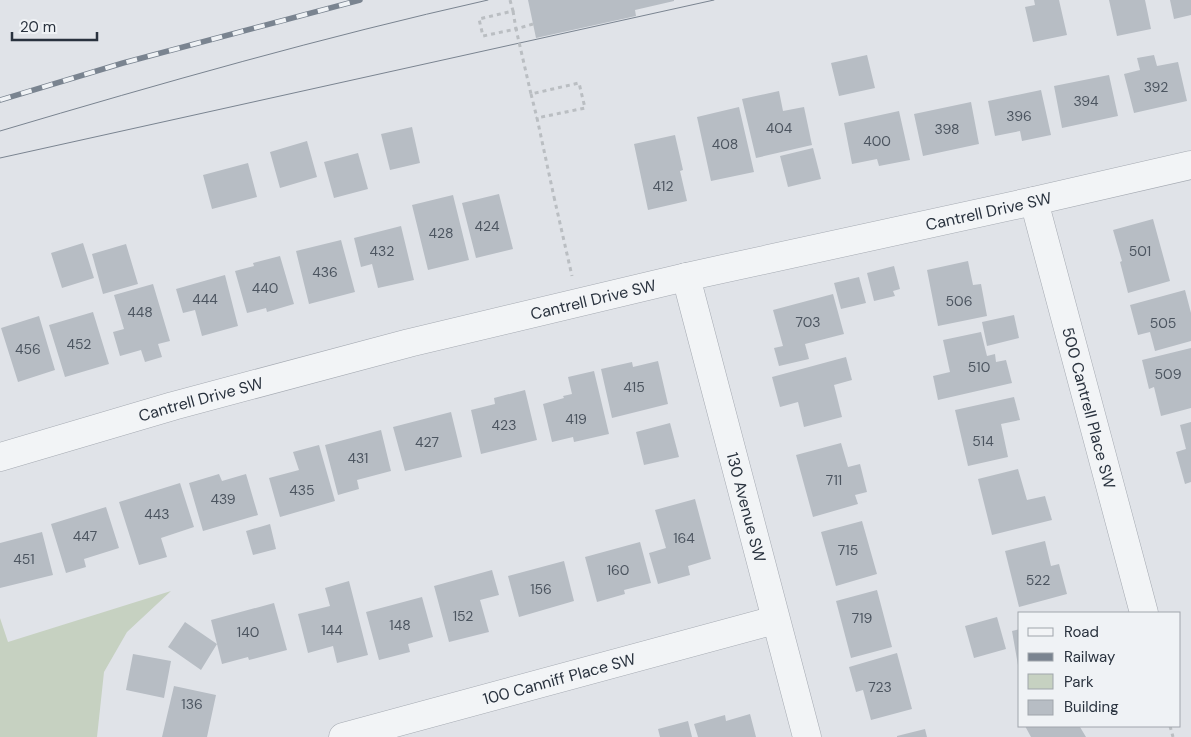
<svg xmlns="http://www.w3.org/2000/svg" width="1191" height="737" font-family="'DM Sans',sans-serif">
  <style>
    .green { fill: #c6d1c1 }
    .building { fill: #b7bdc4 }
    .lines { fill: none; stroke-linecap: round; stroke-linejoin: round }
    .minor-casing { stroke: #a5aab2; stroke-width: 29 }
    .path { stroke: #babec2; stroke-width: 3; stroke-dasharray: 4 4; stroke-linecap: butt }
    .minor { stroke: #f2f4f6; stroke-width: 28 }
    .tram { stroke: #7a8490; stroke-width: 1 }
    .rail-casing { stroke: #7a8490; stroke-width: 5.5 }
    .rail { stroke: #eff2f5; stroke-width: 4; stroke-dasharray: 11; stroke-linecap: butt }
    .path-bridge { stroke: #babec2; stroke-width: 3; stroke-dasharray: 4 4; stroke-linecap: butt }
    .labels { text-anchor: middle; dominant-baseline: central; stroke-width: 4; stroke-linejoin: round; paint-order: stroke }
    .number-label { font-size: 14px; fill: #4c5560 }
    .street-label { font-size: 16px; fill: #29323e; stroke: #eff2f5 }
  </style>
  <rect width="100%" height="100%" fill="#e0e3e8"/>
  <path class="green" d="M171 591 127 632 104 672 97 737H0V618L8 642Z"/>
  <path class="building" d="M528 0H674V1L635 10 636 16 536 38Z
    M1034 0H1059L1067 35 1033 42 1025 7 1035 5Z
    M1109 0H1145L1151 29 1117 36Z
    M1170 0H1191V15L1174 19Z
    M867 55 875 88 839 96 831 63Z
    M1154 55 1157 66 1178 62 1187 101 1134 113 1124 74 1140 70 1137 58Z
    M1109 75 1118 116 1062 128 1054 86Z
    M1041 90 1051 135 1022 141 1020 131 995 136 988 101Z
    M779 91 783 111 804 107 812 145 756 158 742 99Z
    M971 102 979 144 923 156 914 114Z
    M739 107 754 172 711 181 697 117Z
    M899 111 910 160 879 166 877 159 852 164 844 123Z
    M412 127 420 163 390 170 381 134Z
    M675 135 683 170 680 171 687 201 648 210 634 144Z
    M307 141 317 177 280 188 270 152Z
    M813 148 821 179 788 187 780 156Z
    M358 153 368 189 334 198 324 162Z
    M248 163 257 197 212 209 203 175Z
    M499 194 513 249 476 258 462 203Z
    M453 195 469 260 428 270 412 205Z
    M1153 219 1170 281 1128 293 1120 262 1122 261 1113 230Z
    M401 226 414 280 378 288 372 264 361 267 354 238Z
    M341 240 355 292 309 304 296 251Z
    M83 243 94 278 62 288 51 253Z
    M126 244 138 284 103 294 92 254Z
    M280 256 294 304 267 312 266 308 247 313 235 271 254 266 253 263Z
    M968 261 973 285 981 284 987 316 938 326 927 270Z
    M894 266 900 289 893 291 895 296 874 301 867 273Z
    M225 275 238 326 202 336 195 310 183 313 176 289Z
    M859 277 866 303 841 309 834 283Z
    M153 284 170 341 158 344 162 357 145 362 141 350 120 356 113 332 124 329 114 295Z
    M1185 290 1191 313V341L1155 351 1150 332 1138 335 1130 305Z
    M833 294 844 334 805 344 809 359 779 366 774 348 783 346 773 310Z
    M93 312 109 364 65 377 49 325Z
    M1014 315 1019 338 987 346 982 322Z
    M39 316 55 370 18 382 1 328Z
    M981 332 987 356 995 354 996 362 1006 360 1012 383 938 400 933 376 950 372 943 340Z
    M1191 348V408L1161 416 1154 387 1149 389 1142 360Z
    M846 357 852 380 834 385 842 417 804 427 798 402 780 407 772 377Z
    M658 361 668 404 612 418 601 369 632 362 633 367Z
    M594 371 609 434 574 442 573 437 552 442 543 404 564 398 563 396 572 394 568 377Z
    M525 390 537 440 481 454 471 410 495 404 494 398Z
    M1014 397 1020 420 1001 424 1008 457 968 466 955 410Z
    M451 412 462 457 405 471 393 427Z
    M1191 422V482L1185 484 1176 452 1186 449 1180 425Z
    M670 423 679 457 644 465 636 432Z
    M381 430 391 471 357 480 359 489 338 495 325 445Z
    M841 443 848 467 860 464 867 492 855 495 858 504 813 517 796 455Z
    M319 445 335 501 280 517 269 478 299 470 293 452Z
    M1018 469 1027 500 1045 496 1052 520 992 535 978 479Z
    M219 474 222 481 246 474 258 515 203 531 189 483Z
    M180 483 194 527 161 538 167 557 139 565 119 502Z
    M695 499 711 559 688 566 690 575 658 584 649 553 666 548 655 510Z
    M106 507 119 548 84 559 86 567 66 573 51 524Z
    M862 521 877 574 836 586 821 532Z
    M270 524 276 549 253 555 246 531Z
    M42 532 53 575 0 588V543Z
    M1045 541 1051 566 1059 564 1067 594 1019 607 1005 551Z
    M640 542 651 583 624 590 625 594 597 602 585 557Z
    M564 561 574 601 519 617 508 576Z
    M492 570 499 595 480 600 489 632 449 642 434 586Z
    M349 581 368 655 337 663 333 646 308 653 298 614 330 606 325 588Z
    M877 590 892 647 851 658 836 601Z
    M422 597 433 637 408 644 410 652 379 660 366 612Z
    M274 603 287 650 249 660 248 657 222 664 211 620Z
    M997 617 1006 649 974 658 965 626Z
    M185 622 217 644 201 670 168 647Z
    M1020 629V671H1019L1012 631Z
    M897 653 912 709 871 720 863 690 856 692 849 667Z
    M133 654 171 661 164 698 126 690Z
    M174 686 216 695 207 737H162Z
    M750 714 756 737H698L694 724 725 715 726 721Z
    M688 721 692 737H660L658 729Z
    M1025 726H1082L1080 727 1086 737H1031Z
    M925 729 927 737H897V736Z"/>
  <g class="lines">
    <defs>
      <g id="minor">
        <path id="s1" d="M1034 201 1144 613"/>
        <path id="s2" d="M686 277 807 737"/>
        <path id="s3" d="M0 457 173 406 409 343 686 277 1034 201 1191 165"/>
        <path id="s4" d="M343 737 775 620"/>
      </g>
    </defs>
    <use href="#minor" class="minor-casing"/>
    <path class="path" d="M513 11 516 29 533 24
      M531 94 537 118
      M554 197 572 276
      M1170 726 1173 737"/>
    <use href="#minor" class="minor"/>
    <path class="tram" d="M0 131C162 83 323 37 488 0
      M0 158 714 0"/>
    <defs>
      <path id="rail" d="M0 100 123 63 360 0"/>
    </defs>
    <use href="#rail" class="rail-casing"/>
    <use href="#rail" class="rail"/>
    <path class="path-bridge" d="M510 0 513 11 479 19 483 36 516 29 531 94 579 83 585 108 537 118 554 197"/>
  </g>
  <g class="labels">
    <g class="number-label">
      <text x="1156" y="87">392</text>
      <text x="1086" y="101">394</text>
      <text x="1019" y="116">396</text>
      <text x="779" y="128">404</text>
      <text x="947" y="129">398</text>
      <text x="877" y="141">400</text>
      <text x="725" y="144">408</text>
      <text x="663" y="186">412</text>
      <text x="487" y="226">424</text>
      <text x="441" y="233">428</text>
      <text x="382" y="251">432</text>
      <text x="1140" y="251">501</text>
      <text x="325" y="272">436</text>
      <text x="265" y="288">440</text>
      <text x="205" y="299">444</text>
      <text x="959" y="301">506</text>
      <text x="140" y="312">448</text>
      <text x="808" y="322">703</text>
      <text x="1163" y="323">505</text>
      <text x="79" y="344">452</text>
      <text x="28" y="349">456</text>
      <text x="979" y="367">510</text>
      <text x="1168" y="374">509</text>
      <text x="634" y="387">415</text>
      <text x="576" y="419">419</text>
      <text x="504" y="425">423</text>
      <text x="983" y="441">514</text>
      <text x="427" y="442">427</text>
      <text x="358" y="458">431</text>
      <text x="834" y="480">711</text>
      <text x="302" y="490">435</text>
      <text x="223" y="499">439</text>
      <text x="157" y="514">443</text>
      <text x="85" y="536">447</text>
      <text x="684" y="538">164</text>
      <text x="848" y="550">715</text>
      <text x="24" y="559">451</text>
      <text x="618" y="570">160</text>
      <text x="1038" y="580">522</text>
      <text x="541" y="589">156</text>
      <text x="463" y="616">152</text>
      <text x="862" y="618">719</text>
      <text x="400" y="625">148</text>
      <text x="332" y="630">144</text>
      <text x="248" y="632">140</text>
      <text x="880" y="687">723</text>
      <text x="192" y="704">136</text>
    </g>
    <g class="street-label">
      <text stroke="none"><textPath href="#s3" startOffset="1019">Cantrell Drive SW</textPath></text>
      <text stroke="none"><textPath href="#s3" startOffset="614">Cantrell Drive SW</textPath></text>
      <text stroke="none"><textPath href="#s3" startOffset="209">Cantrell Drive SW</textPath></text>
      <text stroke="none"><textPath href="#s1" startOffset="214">500 Cantrell Place SW</textPath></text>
      <text stroke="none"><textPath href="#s2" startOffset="238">130 Avenue SW</textPath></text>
      <text stroke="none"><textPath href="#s4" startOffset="224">100 Canniff Place SW</textPath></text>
    </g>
  </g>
  <rect x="1018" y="612" width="162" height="115" fill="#eff2f5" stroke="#a0a5ac"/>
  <rect x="1028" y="628" width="25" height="8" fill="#f2f4f6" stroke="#a0a5ac"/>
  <text x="1064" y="637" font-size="15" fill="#29323e">Road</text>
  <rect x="1028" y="653" width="25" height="8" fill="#7a8490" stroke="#a0a5ac"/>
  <text x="1064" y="662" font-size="15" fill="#29323e">Railway</text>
  <rect x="1028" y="674" width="25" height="15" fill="#c6d1c1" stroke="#a0a5ac"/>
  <text x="1064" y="687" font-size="15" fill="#29323e">Park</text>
  <rect x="1028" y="700" width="25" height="15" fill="#b7bdc4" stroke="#a0a5ac"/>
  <text x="1064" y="712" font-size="15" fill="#29323e">Building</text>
  <path d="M12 32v8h85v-8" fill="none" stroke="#29323e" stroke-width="2.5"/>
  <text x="20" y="32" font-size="15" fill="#29323e" stroke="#eff2f5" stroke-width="4" paint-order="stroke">20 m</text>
</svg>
